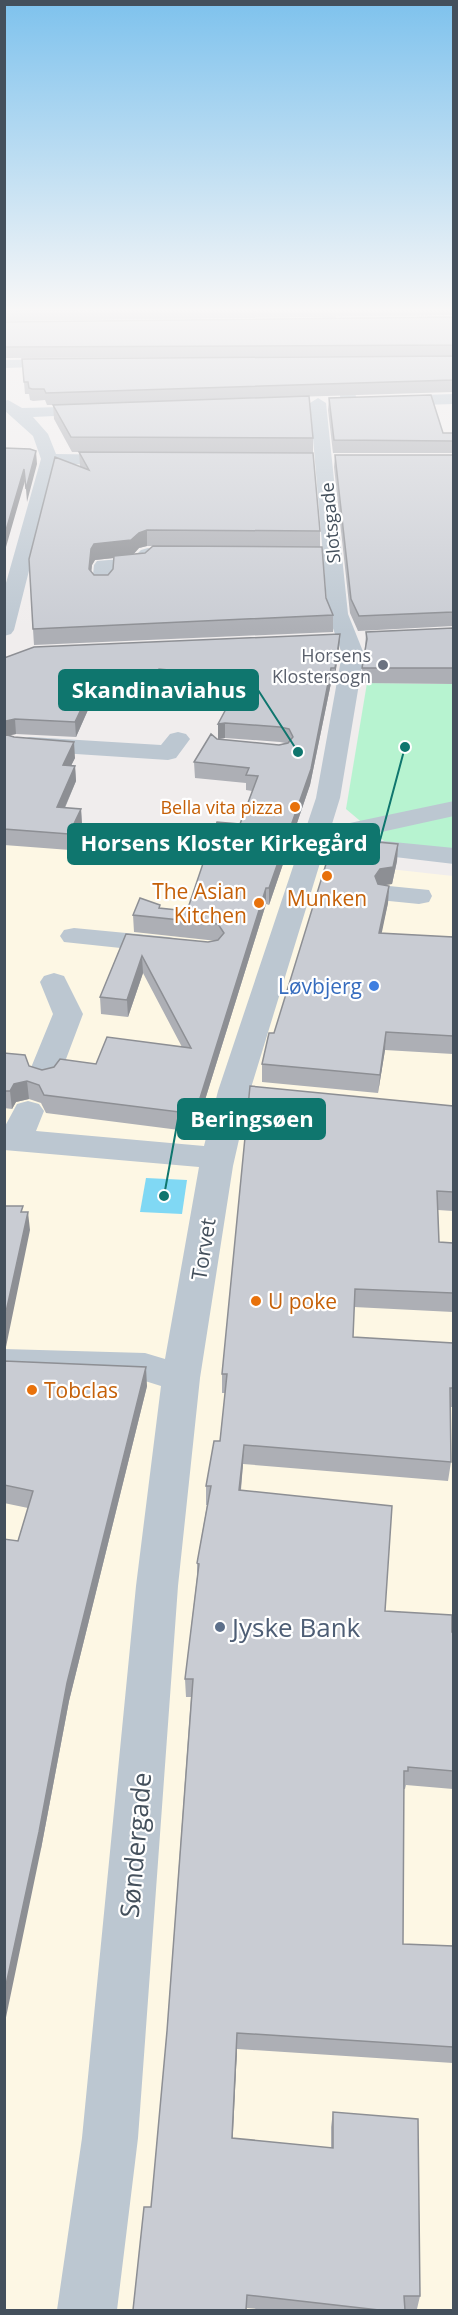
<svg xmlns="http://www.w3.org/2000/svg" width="458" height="2315" font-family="'Open Sans',sans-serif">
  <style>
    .commercial { fill: #fdf7e4 }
    .green { fill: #b7f3d0 }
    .water { fill: #80d8f4 }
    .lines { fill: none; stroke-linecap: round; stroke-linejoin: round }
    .minor { fill: #bcc7d1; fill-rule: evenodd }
    .wall { fill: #adafb5; fill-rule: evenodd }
    .shaded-wall { fill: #8d8f94 }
    .building { fill: #c9ccd3; stroke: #8d8f94; stroke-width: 1.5 }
    .worship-dot { fill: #6b7280; stroke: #fff; stroke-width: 2 }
    .food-dot { fill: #e8710a; stroke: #fff; stroke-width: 2 }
    .shop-dot { fill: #3f7fe0; stroke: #fff; stroke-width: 2 }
    .service-dot { fill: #5c6f8a; stroke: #fff; stroke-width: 2 }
    .labels { text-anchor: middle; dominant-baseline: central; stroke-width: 4.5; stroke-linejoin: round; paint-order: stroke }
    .far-street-label { font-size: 18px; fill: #44505c; stroke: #fff }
    .far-worship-label { font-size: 18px; fill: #5b616d; stroke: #fff; text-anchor: end }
    .far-food-label { font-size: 18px; fill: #c56008; stroke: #fff; text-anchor: end }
    .food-label { font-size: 21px; fill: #c56008; stroke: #fff; text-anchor: start }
    .shop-label { font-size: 21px; fill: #366cbe; stroke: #fff; text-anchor: end }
    .street-label { font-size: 21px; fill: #44505c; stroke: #fff }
    .near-service-label { font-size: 26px; fill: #4e5e75; stroke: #fff; text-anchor: start }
    .near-street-label { font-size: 26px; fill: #44505c; stroke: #fff }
    .leader { fill: none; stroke: #0f766e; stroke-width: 2 }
    .callout-dot { fill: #0f766e; stroke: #fff; stroke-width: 2 }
    .callout { fill: #0f766e; stroke: #0f766e; stroke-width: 2 }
    .callout-label { font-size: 22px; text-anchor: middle; font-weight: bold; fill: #fff }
  </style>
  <rect width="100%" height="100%" fill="#f0eded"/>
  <path class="commercial" d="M5 827 453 876V2310H5Z"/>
  <path class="green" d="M367 683 453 684V852L390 846 346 809Z"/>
  <path class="water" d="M146 1178 187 1180 182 1214 140 1212Z"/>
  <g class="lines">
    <path class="minor" d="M319 308H333L349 362 357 402 354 405H344L341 402 335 362Z
      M66 359 71 360 73 363 71 366 4 368V360Z
      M454 394V404L389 406 381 401 389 396Z
      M318 398 326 403 348 614 364 654 340 798 332 824H345L454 801V816L345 840 328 837 250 1091 233 1166 200 1378 178 1586 138 2138 117 2310H57L82 2138 136 1586 161 1386 145 1381 4 1377V1349L145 1353 165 1359 199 1167 4 1150V1128L17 1104 28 1101 39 1104 44 1111 36 1131 204 1146 218 1091 316 798 342 654 328 614 310 403Z
      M8 400 22 408 103 406 105 409 103 412 97 414 33 417 48 434 56 454 125 455 133 460 125 465 56 464 14 630 11 634 4 636V590L41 459 33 436 4 410V401Z
      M148 548 161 550 163 554 145 567 113 570 112 585 109 589H95L92 585 94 565 97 561 133 558 141 550Z
      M178 732 186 734 190 739 176 758 168 760 30 751 22 749 18 744 22 739 30 737 161 745 170 734Z
      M353 838 454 848V864L344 851 340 846 344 841Z
      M389 886 429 890 432 896 429 902 419 904 379 900 376 894 379 888Z
      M74 928 168 937 178 939 182 945 178 951 168 953 64 942 60 936 64 930Z
      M54 973 64 976 83 1014 60 1075 55 1082 44 1085 33 1082 28 1075 53 1014 40 982 44 976Z"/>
  </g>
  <path class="wall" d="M4 308H453V315L4 321Z
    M453 317V392L202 400 313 438V453L320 531V547L147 546 139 548 133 554 326 598 333 615V632L34 645 33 629 80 466 79 452H72L54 419 53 405H47L45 400 33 401 30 400 29 394H25L22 359 453 356 4 358V322ZM114 558 113 569 108 575H94L91 571 92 565 95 560Z
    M329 398 443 433H453V453H333L328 410Z
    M335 455H453V626L358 631 350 613 334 467Z
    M453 628V684L361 683 362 668 365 650 366 632Z
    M339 648 334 683H331L310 785 269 905 266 904 195 1132 46 1113 41 1103 29 1099 16 1102 12 1109 4 1108V1053L29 1066 42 1070 96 1064 182 1047 143 973 128 1017 101 1014 100 997 126 934 208 942 217 941 134 932 133 915 160 905V908L187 911 240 824 252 791 246 790V783L195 778 194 762 217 739H218L235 691 159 684 158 695 95 694 76 737 16 734 9 735 75 758 71 765 75 766 76 781 65 808 81 809 82 825 70 850 4 845V658ZM225 738 280 742 285 743 279 745 219 739Z
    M398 844 397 861 392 884 384 885 389 886 388 903 381 933 453 937V1054L385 1050 378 1093 262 1082V1064L274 1033Z
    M453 1106V1211L438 1210 439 1242 453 1243V1312L354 1307 353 1337 453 1343V1407H450L451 1462 448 1481 243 1464 241 1490 385 1611 453 1632V1789L406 1785 405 1789H404L403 1944 453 1946V2063L237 2049 232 2138 331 2148V2127L333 2112 420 2296 417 2309H405V2310H268L247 2308 151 2207 167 2031 191 1697H186L185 1679 197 1577V1563L207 1505H206V1486L220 1441 225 1393H222V1374Z
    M4 1361 147 1386 69 1701 41 1849 18 1541 28 1508 4 1503Z"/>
  <path class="shaded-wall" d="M36 451 37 464 27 502 26 489Z
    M24 469 25 481 4 554V537Z
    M147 530V546L139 548 132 556 95 560 92 565 90 585 89 569 91 549 94 544Z
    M340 634 339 648 334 683 335 668Z
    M331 668V683L310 785 269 905V888Z
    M159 669V684L158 695 157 680Z
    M95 680V694L76 737 75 722Z
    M15 719 16 734 7 736 4 739V722L6 721Z
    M225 723V738L218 739V724Z
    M74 742 75 758 64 780 63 765Z
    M75 766 76 781 58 823 57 807Z
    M81 809 82 825 70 850 69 834Z
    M398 844 397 861 392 884 379 886 375 876Z
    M389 886 388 903 378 951 379 933Z
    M266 888V904L195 1132V1114Z
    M142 956 143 973 128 1017 127 1000Z
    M386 1032 385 1050 378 1093 380 1075Z
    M27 1081 29 1099 16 1102 12 1109 10 1091 14 1084Z
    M28 1212 30 1230 6 1347H4V1321Z
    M146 1367 147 1386 69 1701 41 1849 4 2027V1994L67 1683Z
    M244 1445 243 1464 239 1508V1490Z
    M237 2033V2049L232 2153V2138Z"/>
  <path class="building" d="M4 308H198L4 311Z
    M453 317V345L4 347V322Z
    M453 356V380L46 393 44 389H32L29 388 28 382H24L22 359Z
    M431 395 443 433H453V441L334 440 329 398Z
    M309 396 313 438 71 437 53 405Z
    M4 448 30 449 36 451 26 489 24 469 4 537Z
    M79 452 313 453 320 531 147 530 139 533 131 540 94 544 91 549 89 569 94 575H108L113 569 114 556 145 553 153 546 322 547 326 598 333 615 33 629 29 559 55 457 89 470Z
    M335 455H453V612L359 616 351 599Z
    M453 628V668H362L367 639 366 632Z
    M340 634 335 668H331L311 769 269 888H266L195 1114 44 1095 39 1085 27 1081 14 1084 10 1091H4V1053L25 1055 29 1066 42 1070 54 1067 60 1059 96 1064 107 1037 191 1048 142 956 127 1000 100 997 126 934 208 942 218 940 224 933 218 924 133 915 140 898 160 905 159 908 187 911 217 822 240 824 258 776 246 775 249 768 194 762 211 734 217 739 279 745 288 743 293 737 289 729 280 727 225 723 218 724 243 677 159 669 157 680H95L75 722 15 719 6 721 4 722V658L34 647Z
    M4 734 14 737 74 742 63 765 75 766 57 807 81 809 69 834 4 829Z
    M334 838 398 844 393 867 380 869 375 876 378 884 389 886 379 933 453 937V1036L386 1032 380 1075 262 1064 269 1033H274Z
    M250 1086 453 1106V1192L437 1191 439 1242 453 1243V1293L355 1289 353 1337 453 1343V1388H450L451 1462 244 1445 239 1490 392 1506 385 1611 452 1615V1632H453V1771L408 1767V1771H404L403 1944 453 1946V2047L237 2033 232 2138 333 2148V2112L418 2119 420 2296H404L405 2310H379L247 2295 246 2310H133L144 2207H151L167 2031 193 1679H185L199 1564 197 1563 211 1486H206L214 1441H220L227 1374H222Z
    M4 1206H23L21 1212H28L4 1321Z
    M4 1361 146 1367 67 1683 39 1832 4 1994V1539L18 1541 33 1491 4 1485Z"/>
  <linearGradient id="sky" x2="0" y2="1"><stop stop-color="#7ec2ed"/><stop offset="0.49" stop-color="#f8f7f7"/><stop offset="1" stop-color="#f8f7f7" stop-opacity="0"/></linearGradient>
  <rect width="458" height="632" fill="url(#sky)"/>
  <circle class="worship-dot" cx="383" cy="665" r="6"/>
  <g class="food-dot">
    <circle cx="295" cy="807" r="6"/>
    <circle cx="327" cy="876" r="6"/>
    <circle cx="259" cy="903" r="6"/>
    <circle cx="256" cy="1301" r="6"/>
    <circle cx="32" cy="1390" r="6"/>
  </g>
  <circle class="shop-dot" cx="374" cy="986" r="6"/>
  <circle class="service-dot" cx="220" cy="1627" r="6"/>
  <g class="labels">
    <g class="far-street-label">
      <text transform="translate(330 523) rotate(-95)">Slotsgade</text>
    </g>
    <g class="far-worship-label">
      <text x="371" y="655">Horsens<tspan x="371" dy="21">Klostersogn</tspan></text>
    </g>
    <g class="far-food-label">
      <text x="283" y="807">Bella vita pizza</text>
    </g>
    <g class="food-label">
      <text x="247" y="891" text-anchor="end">The Asian<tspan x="247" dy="24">Kitchen</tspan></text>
      <text x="327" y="898" text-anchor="middle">Munken</text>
      <text x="268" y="1301">U poke</text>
      <text x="44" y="1390">Tobclas</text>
    </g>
    <g class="shop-label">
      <text x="362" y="986">Løvbjerg</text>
    </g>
    <g class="street-label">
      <text transform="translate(203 1249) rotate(-81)">Torvet</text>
    </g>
    <g class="near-service-label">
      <text x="232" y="1627">Jyske Bank</text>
    </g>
    <g class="near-street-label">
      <text transform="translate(135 1845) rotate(-85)">Søndergade</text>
    </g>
  </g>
  <path class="leader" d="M298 752L258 690M405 747L379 844M164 1196L178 1119"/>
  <g class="callout-dot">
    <circle cx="298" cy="752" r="6"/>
    <circle cx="405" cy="747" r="6"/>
    <circle cx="164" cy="1196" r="6"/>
  </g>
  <g class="callout">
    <rect x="59" y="670" width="199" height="40" rx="6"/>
    <rect x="68" y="824" width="311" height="40" rx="6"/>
    <rect x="178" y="1099" width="147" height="40" rx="6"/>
  </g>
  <g class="callout-label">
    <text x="159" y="698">Skandinaviahus</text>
    <text x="224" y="851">Horsens Kloster Kirkegård</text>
    <text x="252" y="1127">Beringsøen</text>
  </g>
  <rect width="458" height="2315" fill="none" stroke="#44505c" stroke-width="12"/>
</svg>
